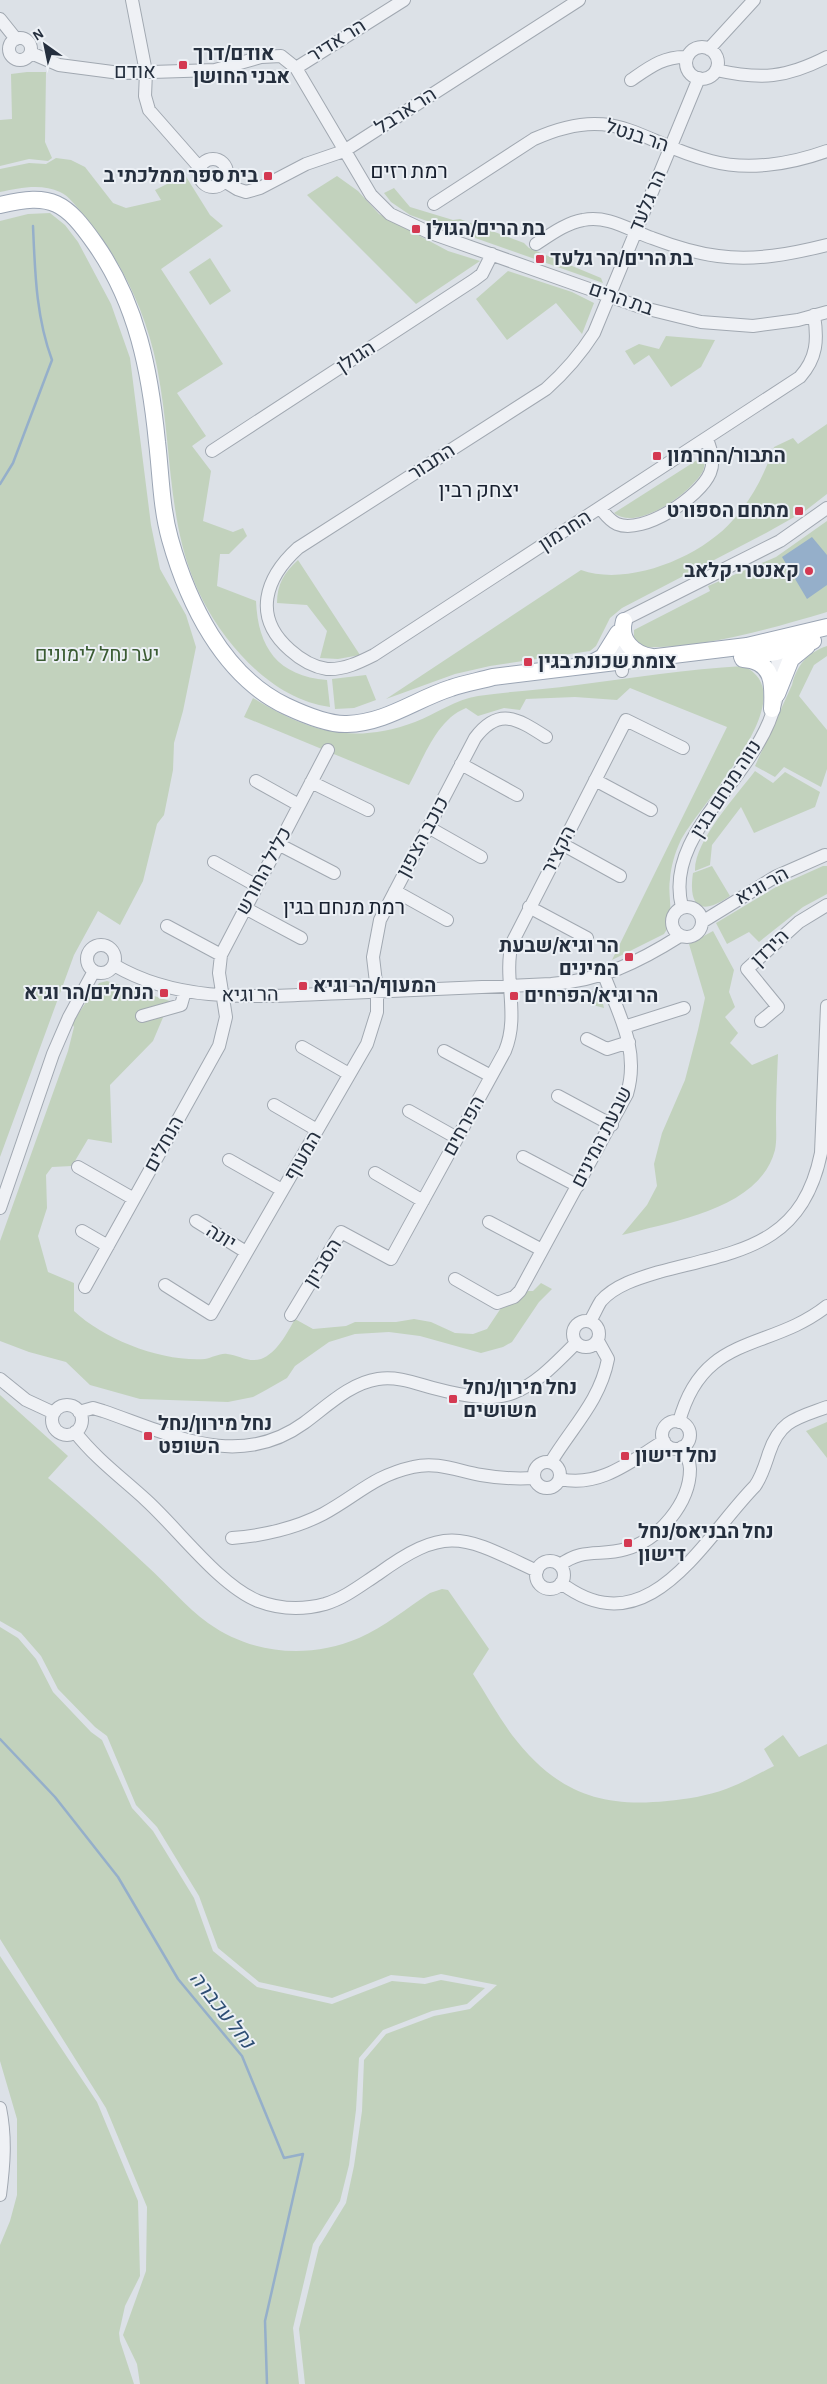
<svg xmlns="http://www.w3.org/2000/svg" width="827" height="2384" font-family="'Alegreya Sans',Heebo,sans-serif">
  <style>
    .green { fill: #c2d2bd }
    .water { fill: #95afca }
    .lines { fill: none; stroke-linecap: round; stroke-linejoin: round }
    .stream { stroke: #95afca; stroke-width: 2.5 }
    .minor-casing { stroke: #a1a8b1; stroke-width: 14 }
    .major-casing { stroke: #9ba5b4; stroke-width: 18 }
    .minor { stroke: #eff1f5; stroke-width: 12 }
    .major { stroke: #fff; stroke-width: 16 }
    .poi-dot { fill: #d43952; stroke: #ecf0f5; stroke-width: 2 }
    .labels { text-anchor: middle; dominant-baseline: central; stroke-width: 4; stroke-linejoin: round; paint-order: stroke }
    .street-label { font-size: 20px; fill: #252f3e; stroke: #ecf0f5 }
    .poi-label { font-size: 20px; font-weight: bold; fill: #252f3e; stroke: #ecf0f5; text-anchor: start }
    .park-label { font-size: 20px; fill: #3a5b32; stroke: #ecf0f5 }
    .neighbourhood-label { font-size: 21px; fill: #18202f; stroke: #ecf0f5 }
    .water-label { font-size: 21px; font-style: italic; fill: #2e4e74; stroke: #ecf0f5 }
  </style>
  <rect width="100%" height="100%" fill="#dce1e7"/>
  <path class="green" d="M27 72H46L45 142 52 158 48 161 29 159 0 166V120L12 119 11 74Z
    M56 158 71 160 85 167 113 203 126 208 161 200 155 190 185 175 210 215 223 226 161 269 223 364 177 393 206 436 192 446 211 471 203 521 233 532 243 528 247 536 229 554H220L217 586 256 601C258 648 278 676 327 680L330 707C294 702 265 681 241 655 160 565 178 475 157 367 146 311 119 255 81 212 75 205 69 196 60 192 42 183 18 188 0 192V169L29 163 46 164Z
    M337 176 358 191 379 214 448 251 480 261 416 304 307 195Z
    M394 188 410 207 453 220 460 219 524 243 529 248 601 278 603 283 410 215 391 202 384 193Z
    M50 213 65 225 78 242 111 304 130 358 151 525 160 569 186 615 196 647 183 711 174 743 173 770 164 815 157 824 143 881 120 925 98 911 74 955 0 1157V221L28 214Z
    M210 258 231 291 210 305 189 272Z
    M508 271 572 292 594 303 582 334 556 303 507 340 476 299Z
    M666 336 715 340 701 367 671 387 649 355 634 365 625 351 639 344 659 349Z
    M827 424V494L805 511 766 533 622 608 610 618 596 646 590 651 490 666 455 674 386 699 581 570C628 587 701 557 733 520 753 498 764 475 774 447L793 438 798 444Z
    M705 455C705 461 705 466 703 471 691 493 637 532 614 513Z
    M827 521V612C769 629 703 649 643 647L634 639V630L710 591 708 586 776 557Z
    M298 560 360 655 338 659 320 658 327 631 307 605 277 603C277 584 284 573 298 560Z
    M827 646V656L814 665 799 696 827 730V769L821 787 784 767 775 777 755 766 792 685C797 665 807 653 827 646Z
    M743 666C809 695 697 806 680 842 675 853 671 866 670 879 667 897 676 918 664 934L612 960 727 727 630 688 617 700 575 697 526 699 520 710 504 708 478 716 466 708C436 720 424 758 409 785L244 717 253 698C308 732 353 745 415 722 436 714 456 699 478 696 511 691 544 690 577 685 632 678 688 669 743 666Z
    M366 675 376 700 354 708 335 709 332 679Z
    M755 771 773 783 785 772 820 792 815 807 754 833 741 807 712 845 710 865 695 871C694 841 737 795 755 771Z
    M712 866 730 896C701 916 688 908 693 873Z
    M823 866H827V894L803 907 759 942 749 932 727 944 716 923 776 887Z
    M713 931 734 970 729 992 735 1007 725 1017 738 1033 730 1043 752 1065 778 1054C777 1076 776 1098 776 1119 776 1129 777 1140 775 1150 760 1209 672 1221 622 1235L647 1205 657 1186 654 1164 662 1133 685 1080 698 1030 705 998 689 944Z
    M107 981 170 1001 153 1041 110 1085 112 1143 88 1139 72 1166 52 1167 46 1175 47 1208 38 1236 48 1272 74 1283V1311C105 1340 162 1362 205 1359 212 1358 220 1353 227 1354 238 1355 249 1363 261 1359 277 1353 287 1333 295 1319L313 1329 346 1326 355 1322H396L414 1319 431 1322 455 1333 473 1334 487 1329 501 1308 528 1291H533L541 1283 552 1289 539 1302 512 1342 503 1347 481 1353 420 1336 389 1332 355 1334 329 1342 295 1366 287 1378 266 1390 253 1397 228 1402 140 1399 90 1385 66 1362 29 1352 0 1341V1241L68 1051 74 1027 72 1023 99 983Z
    M595 991 601 995 604 1008 551 994Z
    M0 1395 68 1456 48 1478C82 1506 115 1536 147 1566 167 1584 186 1607 208 1623 253 1655 309 1659 359 1638 384 1627 407 1608 430 1593L442 1589 448 1590 489 1649 473 1674C486 1694 498 1716 512 1735 555 1791 598 1808 667 1801 687 1799 707 1796 726 1789 742 1783 758 1774 774 1766L764 1749 783 1735 799 1757 827 1744V2384H305L299 2329 319 2247 346 2203 354 2166 362 2111 364 2060 386 2034 434 2016 470 2009 497 1985 441 1974 424 1978 391 1975 332 1998 259 1982 218 1948 199 1896 157 1827 136 1805 107 1736 95 1727 58 1689 41 1656 21 1633 0 1621Z
    M827 1422V1458L806 1431Z
    M0 1627 18 1638 36 1659 53 1692 91 1732 102 1740 132 1808 153 1831 194 1898 213 1951 257 1987 332 2004 392 1981 425 1984 441 1980 485 1988 467 2004 432 2011 383 2030 359 2058 356 2110 349 2165 340 2201 313 2244 293 2328 299 2384H140L137 2364 123 2335 146 2271 147 2207 106 2108 0 1939Z
    M0 1956 97 2102 138 2201 140 2276 125 2306 119 2333 120 2341 134 2384H0V2245L10 2221 17 2195V2119L0 2061Z"/>
  <path class="water" d="M812 537 827 555V585L807 599 782 557Z"/>
  <g class="lines">
    <path class="stream" d="M0 484 13 463 52 360C36 317 35 272 33 226
      M0 1739 55 1797 118 1877 178 1979 242 2056 284 2158 303 2154 265 2321 267 2384"/>
    <defs>
      <path id="minor" d="M132 0 146 72 145 96 149 110 200 168
        M0 19 16 39
        M9 49a11 11 0 1 1 22 0a11 11 0 1 1-22 0Z
        M686 63a16 16 0 1 1 32 0a16 16 0 1 1-32 0Z
        M709 49 754 0
        M31 53 59 65 120 73 215 70 261 57 281 56 296 68 371 195 390 214 428 232 640 307 701 322 753 326 798 320 827 312
        M296 68 404 0
        M716 70C761 80 786 78 827 57
        M699 78 594 333C580 355 565 372 546 389L298 548C265 578 252 617 290 650 300 659 313 667 327 669 344 670 360 662 374 655L800 377C817 358 818 340 814 315
        M631 80C650 67 664 56 687 57
        M199 173a14 14 0 1 1 28 0a14 14 0 1 1-28 0Z
        M224 181 237 189 246 192 260 188 306 164 344 151 579 0
        M434 204 534 139C616 102 637 142 711 161 748 171 791 164 827 151
        M536 244C550 235 566 223 583 220 608 215 629 230 652 238 673 246 695 253 718 256 755 261 791 254 827 245
        M212 451 474 280 482 274 492 254
        M600 508C605 514 610 521 617 524 643 535 700 497 710 473 715 461 711 450 707 439
        M622 671 618 633 627 618 780 541 827 508
        M461 764 517 795
        M595 780 651 810
        M256 781 299 805
        M311 782 368 810
        M428 827 481 857
        M278 844 334 873
        M562 844 620 876
        M214 862 257 886
        M395 891 447 920
        M672 922a15 15 0 1 1 30 0a15 15 0 1 1-30 0Z
        M529 907 587 938
        M682 907C658 814 809 754 773 643
        M245 908 301 938
        M702 922 775 877 825 855
        M167 926 221 955
        M87 959a14 14 0 1 1 28 0a14 14 0 1 1-28 0Z
        M114 965C185 1007 268 995 346 993 415 990 483 987 551 984 600 981 639 962 680 936
        M142 1016 181 1005 185 991
        M761 1021 778 1007 747 969 799 922 827 905
        M624 1027 684 1008
        M587 1039 607 1049 629 1042
        M302 1047 349 1074
        M444 1051 491 1076
        M558 1096 612 1125
        M274 1105 317 1130
        M409 1111 457 1138
        M523 1157 578 1186
        M229 1160 282 1190
        M78 1167 134 1199
        M375 1173 423 1201
        M0 1208 53 1054 69 1017 94 971
        M196 1221 246 1252
        M489 1222 542 1250
        M82 1231 108 1246
        M455 1279 497 1303 514 1297 520 1291 627 1094C640 1050 619 1015 604 975
        M165 1285 211 1314 367 1044 377 1012V991L373 957 380 920 475 738C499 706 518 719 546 737
        M85 1287 219 1046 226 1017 219 973 221 955 328 750
        M291 1315 341 1232 391 1259 505 1051C520 1015 503 979 512 943L626 720 683 748
        M573 1334a13 13 0 1 1 26 0a13 13 0 1 1-26 0Z
        M590 1321C594 1315 597 1307 601 1301 615 1285 639 1278 659 1272 737 1251 802 1247 821 1153L827 1006
        M0 1379 26 1400 54 1413
        M52 1420a15 15 0 1 1 30 0a15 15 0 1 1-30 0Z
        M79 1412 93 1408 103 1411C170 1434 238 1471 304 1423 326 1407 350 1383 378 1379 397 1376 415 1383 433 1388 508 1408 524 1396 576 1343
        M662 1435a14 14 0 1 1 28 0a14 14 0 1 1-28 0Z
        M679 1422C703 1332 769 1352 827 1306
        M75 1432C95 1458 122 1478 146 1500 178 1529 219 1585 258 1601 279 1609 303 1610 325 1604 345 1598 361 1585 378 1574 448 1523 464 1537 537 1571
        M534 1475a13 13 0 1 1 26 0a13 13 0 1 1-26 0Z
        M551 1462C572 1427 600 1401 608 1359L598 1341
        M560 1479C600 1488 631 1461 664 1441
        M232 1538C262 1536 296 1528 323 1514 358 1495 373 1476 413 1467 437 1461 458 1471 481 1475 498 1478 516 1479 534 1478
        M536 1575a14 14 0 1 1 28 0a14 14 0 1 1-28 0Z
        M560 1565C584 1547 600 1557 626 1549 659 1540 690 1503 690 1469 690 1461 686 1454 682 1447
        M561 1583C648 1649 703 1539 755 1486 762 1476 765 1465 769 1453 780 1420 797 1418 827 1407
        M0 2108C6 2138 4 2164 0 2195"/>
      <path id="major" d="M0 205C52 192 66 202 96 245 137 304 150 371 157 442 161 475 161 507 170 539 188 603 223 676 286 706 303 714 328 725 347 724 386 723 416 699 451 688 465 683 479 681 493 677L747 646 827 627
        M624 621C619 640 633 654 652 657
        M742 657 776 652 813 641
        M743 659C775 661 773 686 772 709
        M588 665 603 657 618 633
        M777 694 791 659 807 646"/>
    </defs>
    <use href="#minor" class="minor-casing"/>
    <use href="#major" class="major-casing"/>
    <use href="#minor" class="minor"/>
    <use href="#major" class="major"/>
  </g>
  <g class="poi-dot">
    <rect x="178" y="60" width="10" height="10" rx="2.5"/>
    <rect x="263" y="171" width="10" height="10" rx="2.5"/>
    <rect x="411" y="224" width="10" height="10" rx="2.5"/>
    <rect x="535" y="254" width="10" height="10" rx="2.5"/>
    <rect x="652" y="451" width="10" height="10" rx="2.5"/>
    <rect x="794" y="506" width="10" height="10" rx="2.5"/>
    <circle cx="809" cy="571" r="5"/>
    <rect x="523" y="657" width="10" height="10" rx="2.5"/>
    <rect x="624" y="952" width="10" height="10" rx="2.5"/>
    <rect x="298" y="981" width="10" height="10" rx="2.5"/>
    <rect x="159" y="988" width="10" height="10" rx="2.5"/>
    <rect x="509" y="991" width="10" height="10" rx="2.5"/>
    <rect x="448" y="1394" width="10" height="10" rx="2.5"/>
    <rect x="143" y="1431" width="10" height="10" rx="2.5"/>
    <rect x="620" y="1451" width="10" height="10" rx="2.5"/>
    <rect x="623" y="1538" width="10" height="10" rx="2.5"/>
  </g>
  <g class="labels">
    <g class="street-label">
      <text transform="translate(337 41) rotate(-32)">הר אדיר</text>
      <text x="135" y="72">אודם</text>
      <text transform="translate(406 111) rotate(-33)">הר ארבל</text>
      <text transform="translate(637 136) rotate(18)">הר בנטל</text>
      <text transform="translate(648 201) rotate(-67)">הר גלעד</text>
      <text transform="translate(621 299) rotate(19)">בת הרים</text>
      <text transform="translate(356 357) rotate(-33)">הגולן</text>
      <text transform="translate(432 462) rotate(-33)">התבור</text>
      <text transform="translate(565 531) rotate(-33)">החרמון</text>
      <text transform="translate(726 789) rotate(-57)">נווה מנחם בגין</text>
      <text transform="translate(423 837) rotate(-62)">כוכב הצפון</text>
      <text transform="translate(559 850) rotate(-63)">הקציר</text>
      <text transform="translate(264 871) rotate(-62)">כליל החורש</text>
      <text transform="translate(762 886) rotate(-29)">הר וגיא</text>
      <text transform="translate(770 948) rotate(-44)">הירדן</text>
      <text transform="translate(250 995) rotate(-1)">הר וגיא</text>
      <text transform="translate(464 1126) rotate(-61)">הפרחים</text>
      <text transform="translate(602 1137) rotate(-63)">שבעת המינים</text>
      <text transform="translate(164 1144) rotate(-61)">הנחלים</text>
      <text transform="translate(303 1156) rotate(-60)">המעוף</text>
      <text transform="translate(221 1237) rotate(32)">יונה</text>
      <text transform="translate(323 1263) rotate(-58)">הסביון</text>
    </g>
    <g class="poi-label">
      <text x="193" y="54">אודם/דרך<tspan x="193" dy="23">אבני החושן</tspan></text>
      <text x="258" y="176" text-anchor="end">בית ספר ממלכתי ב</text>
      <text x="426" y="229">בת הרים/הגולן</text>
      <text x="550" y="259">בת הרים/הר גלעד</text>
      <text x="667" y="456">התבור/החרמון</text>
      <text x="789" y="511" text-anchor="end">מתחם הספורט</text>
      <text x="799" y="571" text-anchor="end">קאנטרי קלאב</text>
      <text x="538" y="662">צומת שכונת בגין</text>
      <text x="619" y="946" text-anchor="end">הר וגיא/שבעת<tspan x="619" dy="23">המינים</tspan></text>
      <text x="313" y="986">המעוף/הר וגיא</text>
      <text x="154" y="993" text-anchor="end">הנחלים/הר וגיא</text>
      <text x="524" y="996">הר וגיא/הפרחים</text>
      <text x="463" y="1388">נחל מירון/נחל<tspan x="463" dy="23">משושים</tspan></text>
      <text x="158" y="1424">נחל מירון/נחל<tspan x="158" dy="23">השופט</tspan></text>
      <text x="635" y="1456">נחל דישון</text>
      <text x="638" y="1532">נחל הבניאס/נחל<tspan x="638" dy="23">דישון</tspan></text>
    </g>
    <g class="park-label">
      <text x="97" y="655">יער נחל לימונים</text>
    </g>
    <g class="neighbourhood-label">
      <text x="409" y="171">רמת רזים</text>
      <text x="479" y="490">יצחק רבין</text>
      <text x="344" y="907">רמת מנחם בגין</text>
    </g>
    <g class="water-label">
      <text transform="translate(222 2010) rotate(52)">נחל עכברה</text>
    </g>
  </g>
  <g transform="translate(45 45) rotate(327)" stroke="#ecf0f5" stroke-width="4" paint-order="stroke">
  <path d="M0-4L9 19L0 12L-9 19Z" fill="#252f3e"/>
  <text y="-8" font-size="14" font-weight="bold" text-anchor="middle" fill="#252f3e">N</text>
  </g>
</svg>
